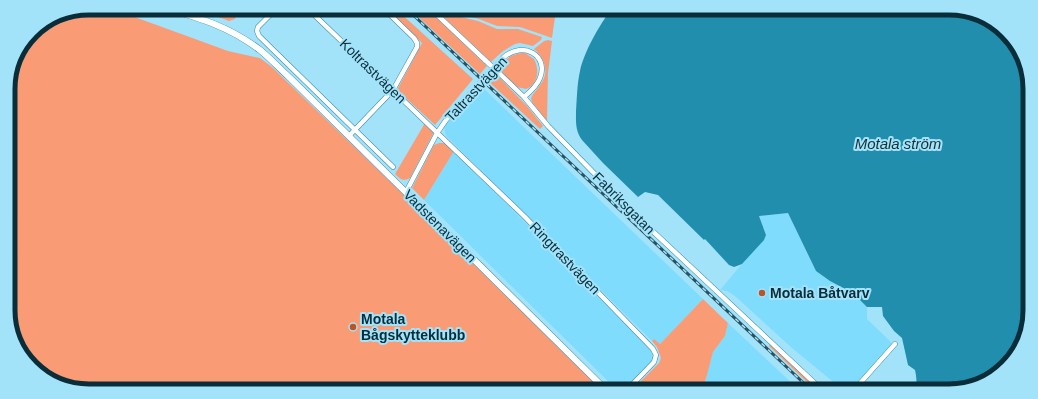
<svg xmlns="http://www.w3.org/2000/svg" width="1038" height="399" font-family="Arial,sans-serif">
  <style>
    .built { fill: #7fdcfc }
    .green { fill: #f99c76 }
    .water { fill: #228ead }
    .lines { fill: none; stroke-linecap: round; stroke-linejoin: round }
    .minor-casing { stroke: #3a8da8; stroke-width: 5.5 }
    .secondary-casing { stroke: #3a8da8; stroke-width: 7 }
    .minor { stroke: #fff; stroke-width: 4.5 }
    .secondary { stroke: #fff; stroke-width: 6 }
    .rail-casing { stroke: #295261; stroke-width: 3 }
    .rail { stroke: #a3e3fa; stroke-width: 1.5; stroke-dasharray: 4.5; stroke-linecap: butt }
    .minor-bridge-casing { stroke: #3a8da8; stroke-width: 5.5; stroke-linecap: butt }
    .minor-bridge { stroke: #fff; stroke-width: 4.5 }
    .poi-dot { fill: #ba5427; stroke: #a3e3fa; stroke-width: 1.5 }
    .labels { text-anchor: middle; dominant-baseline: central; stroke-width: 4; stroke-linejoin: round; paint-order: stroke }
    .street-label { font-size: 14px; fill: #092d39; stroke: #a3e3fa }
    .poi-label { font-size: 14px; font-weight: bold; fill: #092d39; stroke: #a3e3fa; text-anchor: start }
    .water-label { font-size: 15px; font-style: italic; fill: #192f37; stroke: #a3e3fa }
    .rim { fill: none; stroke: #092d39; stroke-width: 5 }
  </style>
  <rect width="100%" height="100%" fill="#a3e3fa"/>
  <path class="built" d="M481 86 703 299 660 344 654 339 652 341 446 136 444 127 446 123Z
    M454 151 646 343 652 351 654 357 652 361 625 389H616L424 200Z
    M788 213 816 271 830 281 853 293 867 307V319L893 344 854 389 849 388 846 390H843L792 348 735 296 727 291 720 290 766 235 759 216Z
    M728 323 799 390H705L707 372 713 352 725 336Z"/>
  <path class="green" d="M89 8H110L228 51 260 58 272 67 404 195 601 389 63 387 28 363 10 326 8 83 16 53 35 28 58 14Z
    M197 9H239L235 19 229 21Z
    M387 9 397 10 473 79 435 125 397 90 422 43Z
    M411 10H429L487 66 480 74Z
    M436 10H447L457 16 478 21 497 29H518L542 37 541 40 533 46 520 43 515 44 503 51 491 62Z
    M453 10H556L552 38 520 27 497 26 479 19 458 14Z
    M548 40 552 41 548 73 547 121 532 102 531 98C533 93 537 90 540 85 550 73 545 58 534 49L544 41Z
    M525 53 534 59C540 70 538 84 526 89L517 87 498 68C506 59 512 53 525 53Z
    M494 72 527 106 543 126 540 129 487 80Z
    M425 123 434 132 410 178C403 182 400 179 395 174Z
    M439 143H444L454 151 424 200 412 188 434 145Z
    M703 299 728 323 725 336 713 352 703 390 633 389 659 363 661 358 657 347 652 341 654 339 660 344Z
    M770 344 820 390H815L769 346Z"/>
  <path class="water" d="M610 11 975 12 1010 36 1013 42V48L1017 51 1029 78 1026 336 998 374 954 391H918C916 384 917 378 915 370L908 365 902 338 894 331 883 316 882 307H867L853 293 830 281 816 271 788 213 759 216 766 235 764 240 742 264 734 267 729 265 705 239 704 240 658 195 645 192 638 197 603 163 582 140C575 130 576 122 576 111 577 98 577 84 580 71 584 52 599 26 610 11Z"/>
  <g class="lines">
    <defs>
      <path id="minor" d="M276 9 258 27 257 31 259 36 393 167
        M308 9 524 216 653 349 656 355 654 362 628 389
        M432 10 486 61
        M500 74 524 97 548 126 628 208 822 390
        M349 136 393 90 417 47V43L414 38 384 9
        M406 192 437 133 446 120 504 57C523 41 549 55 540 78 537 86 530 92 524 97
        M854 390 895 344"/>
      <path id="secondary" d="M165 8C200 18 230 27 260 50 270 58 279 68 289 77L605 389"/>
    </defs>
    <use href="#minor" class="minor-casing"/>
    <use href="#secondary" class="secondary-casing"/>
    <use href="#minor" class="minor"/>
    <use href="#secondary" class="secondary"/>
    <defs>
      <path id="rail" d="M408 10 811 390"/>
    </defs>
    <use href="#rail" class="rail-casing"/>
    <use href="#rail" class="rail"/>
    <defs>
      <path id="minor-bridge" d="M486 61 500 74"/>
    </defs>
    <use href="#minor-bridge" class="minor-bridge-casing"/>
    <use href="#minor-bridge" class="minor-bridge"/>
  </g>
  <g class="poi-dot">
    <circle cx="762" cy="293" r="4"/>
    <circle cx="353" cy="327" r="4"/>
  </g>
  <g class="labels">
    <g class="street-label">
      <text transform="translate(373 71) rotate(44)">Koltrastvägen</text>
      <text transform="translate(476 89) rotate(-47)">Taltrastvägen</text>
      <text transform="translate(624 203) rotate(45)">Fabriksgatan</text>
      <text transform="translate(440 226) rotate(45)">Vadstenavägen</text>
      <text transform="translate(565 258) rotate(46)">Ringtrastvägen</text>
    </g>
    <g class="poi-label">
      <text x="770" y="293">Motala Båtvarv</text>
      <text x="361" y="319">Motala<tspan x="361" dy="16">Bågskytteklubb</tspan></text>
    </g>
    <g class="water-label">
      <text x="898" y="143">Motala ström</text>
    </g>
  </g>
  <path d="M0 0H1038V399H0ZM89 15H949A74 74 0 0 1 1023 89V310A74 74 0 0 1 949 384H89A74 74 0 0 1 15 310V89A74 74 0 0 1 89 15Z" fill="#a3e3fa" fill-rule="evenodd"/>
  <path class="rim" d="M89 15H949A74 74 0 0 1 1023 89V310A74 74 0 0 1 949 384H89A74 74 0 0 1 15 310V89A74 74 0 0 1 89 15Z"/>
</svg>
